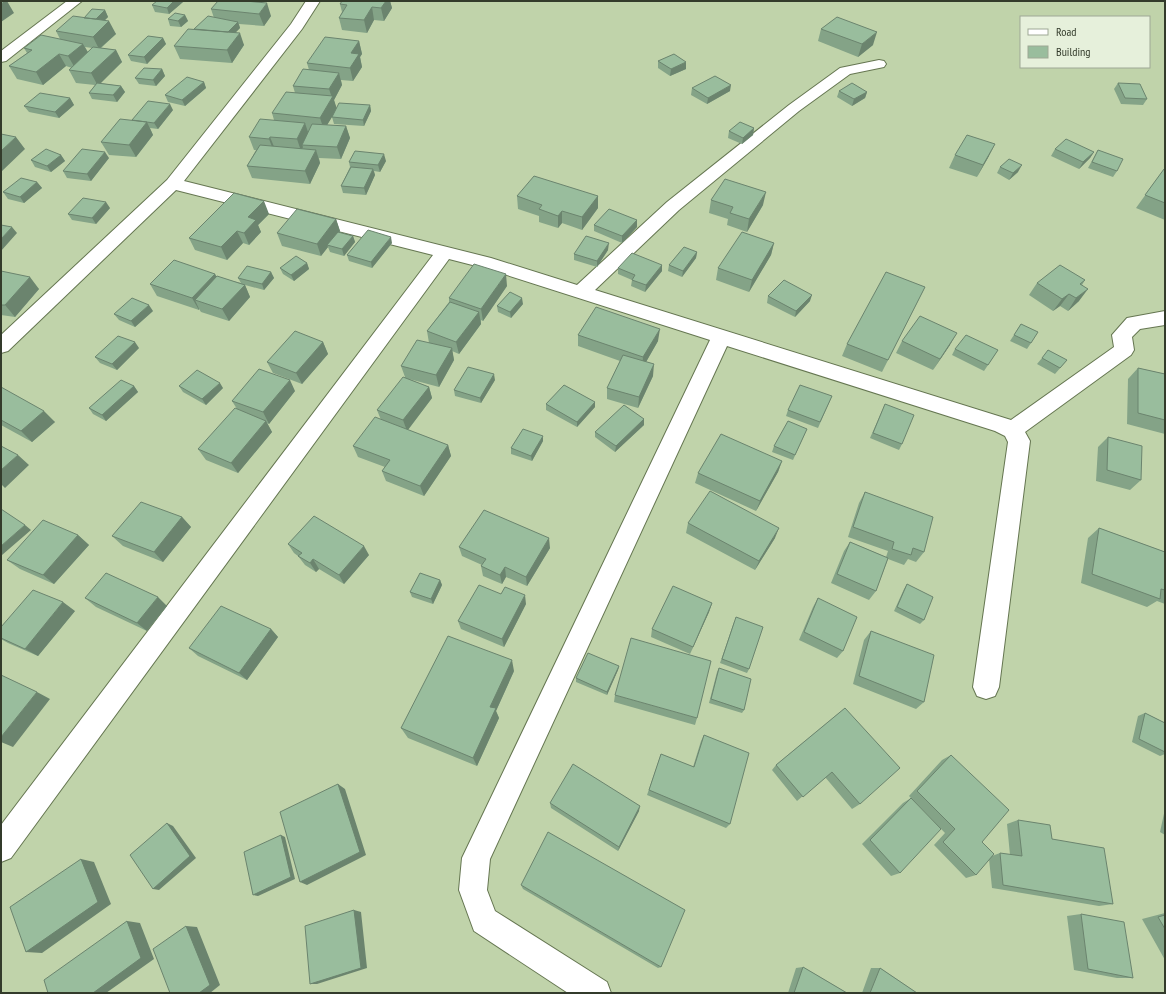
<svg xmlns="http://www.w3.org/2000/svg" width="1166" height="994" font-family="'PT Sans Narrow',sans-serif">
  <style>
    .lines { fill: none; stroke-linecap: round; stroke-linejoin: round }
    .minor-casing { stroke: #657651; stroke-width: 2 }
    .minor { fill: #fff; fill-rule: evenodd }
    .wall { fill: #84a387; fill-rule: evenodd }
    .shaded-wall { fill: #6b846e }
    .building { fill: #99bd9d; stroke: #6b846e }
  </style>
  <rect width="100%" height="100%" fill="#c0d3aa"/>
  <g class="lines">
    <defs>
      <path id="minor" d="M67 1H82L6 61 1 62V51Z
        M306 1H320L302 29 184 181 491 258 577 285 667 202 789 105 840 68 879 60 884 61 886 64 884 67 850 74 799 111 679 210 595 290 1011 420 1114 347 1112 335 1127 318 1165 311V325L1140 329 1132 337 1134 350 1131 355 1025 432 1030 441 999 687 995 696 986 699 977 696 973 687 1008 442 1005 436 995 431 727 346 490 859 487 890 495 911 607 982 611 993H568L474 931 459 890 462 858 710 340 488 269 449 259 11 858 1 862V825L433 255 176 190 8 351 1 353V335L167 180 291 24Z"/>
    </defs>
    <use href="#minor" class="minor-casing"/>
    <use href="#minor" class="minor"/>
  </g>
  <path class="wall" d="M218 1 271 16 264 26 239 24 240 28 236 32 244 45 232 63 180 59 174 46 195 29 214 18 211 9Z
    M342 1H390L392 8 384 21 374 20 367 33 342 30 339 18 342 12 340 4Z
    M183 2 169 14 155 12 152 5Z
    M105 10 108 17 104 21 116 34 101 48 116 50 122 62 100 83 121 86 125 92 117 102 92 99 89 93 95 85 76 83 69 70 72 68 66 66 43 85 17 79 9 66 27 53 24 48 60 39 56 31 84 18ZM85 47 92 48 88 52Z
    M185 15 188 21 181 27 170 26 168 19Z
    M821 29 873 45 858 57 818 41Z
    M163 38 166 44 147 64 131 61 128 55Z
    M359 41 362 54 360 57 362 67 353 81 341 80 342 85 334 100 336 108 370 105 371 111 364 126 334 124 332 117 333 115 327 125 346 126 350 138 341 159 319 158 320 163 310 184 252 178 247 166 256 150H254L249 137 274 120 272 113 295 93 293 86 309 70 307 63Z
    M658 61 686 69 670 76 658 68Z
    M162 69 165 76 156 86 139 84 135 78Z
    M204 82 206 88 185 106 168 102 165 95Z
    M1118 83 1147 99 1143 105 1121 104 1114 89Z
    M692 88 730 91 707 104 691 95Z
    M839 91 867 92 865 98 852 106 837 97Z
    M70 98 74 105 59 118 29 112 24 106Z
    M173 110 158 129 150 128 153 135 136 157 109 155 101 142 132 121V120Z
    M754 128 753 135 742 144 728 138 729 131Z
    M1055 149 1094 152 1090 158 1079 169 1051 156Z
    M1098 150 1117 171 1113 177 1088 168Z
    M61 155 65 161 51 172 35 167 31 160Z
    M955 155 989 156 977 177 949 168Z
    M109 158 91 181 67 178 63 171Z
    M386 161 380 172 374 171 375 175 366 195 343 193 341 186 350 167 349 162Z
    M1000 167 1018 172 1009 180 997 173Z
    M1164 169H1165V220L1136 208Z
    M37 182 42 188 24 203 8 199 3 192Z
    M517 196H598V208L582 230 562 223 558 228 539 222V216L518 209Z
    M711 200 763 205 747 232 727 225 728 219 709 213Z
    M110 208 96 224 72 220 68 214Z
    M269 214 258 225 261 232 249 245 243 243 227 260 195 250 189 238Z
    M336 219 340 231 339 233 353 236 355 242 344 256 330 252 328 247 321 256 282 246 277 233Z
    M594 225 637 227 622 243 594 231Z
    M392 243 372 268 349 261 347 255Z
    M774 243 771 255 749 292 716 280 718 268Z
    M608 250 597 267 574 260V254Z
    M697 252 696 258 682 277 668 271 669 265Z
    M307 263 309 269 294 281 283 274 280 268Z
    M618 268 662 271 645 292 631 286 632 280 618 274Z
    M1 271 39 289 15 317 1 315Z
    M271 272 274 278 264 290 245 285 250 297 229 321 201 312 199 309V310L157 296 150 284 215 274 217 277 241 283 238 278Z
    M1085 280 1082 285 1079 301 1068 311 1060 306 1053 311 1029 295 1037 283Z
    M507 286 483 321 481 320V324L459 354 452 351 454 360 439 387 409 379 429 387 432 398 408 430 448 445 451 456 424 496 386 481 382 471 385 467 358 457 353 446 381 420 377 410 405 377 401 366 429 343 427 331 449 302V298Z
    M925 287 882 372 842 356 847 344Z
    M768 296 810 301 795 317 767 303Z
    M523 304 511 318 498 312 497 306Z
    M153 311 135 327 119 320 114 314Z
    M1021 324 1031 343 1027 349 1010 341Z
    M578 335 658 341 646 362 653 376 638 408 607 399V388L620 361 578 346Z
    M902 341 950 345 933 370 896 353Z
    M323 342 328 354 302 384 273 373 267 362Z
    M139 348 117 370 100 363 95 357Z
    M955 349 998 350 984 371 952 355Z
    M1042 358 1067 360 1055 374 1037 364Z
    M1138 368 1165 374V434L1127 424 1128 379Z
    M495 380 481 403 455 396 454 390Z
    M134 386 138 392 106 421 93 414 89 408Z
    M179 386 223 388 206 405 183 392Z
    M1 387 55 422 32 442 1 425Z
    M295 391 269 424 267 423 272 432 238 473 206 460 198 449 237 409 232 401Z
    M832 396 818 428 786 416 788 410Z
    M595 402V407L577 427 546 410V404Z
    M885 404 902 444 899 450 870 438Z
    M644 419V425L615 452 595 437V432Z
    M807 429 793 460 772 452 774 446Z
    M1108 437 1141 480 1130 490 1096 481 1098 447Z
    M543 441 532 461 511 454V448Z
    M782 461 778 472 756 511 695 483 698 473Z
    M865 492 924 552 916 562 908 559 904 565 888 559 876 591 869 600 831 583 844 551 850 542 886 557 888 551 848 537 859 503Z
    M182 517 191 527 163 562 123 546 112 536Z
    M688 523 775 538 755 570 686 533Z
    M1099 528 1165 552V604L1157 601 1147 607 1081 583 1088 538Z
    M78 535 89 545 54 584 20 569 7 560Z
    M288 544 369 555 344 584 319 569 316 572 305 565 298 556 294 553Z
    M459 547 550 548 527 586 506 577 502 584 483 576 481 566 482 565 462 556Z
    M440 580 442 585 433 604 412 597 410 592Z
    M907 584 924 620 920 624 894 611 904 589Z
    M85 598 167 606 147 631 96 607Z
    M818 598 843 651 837 658 799 640 813 607Z
    M712 603 709 612 690 654 651 637 652 629Z
    M526 604 504 647 461 629 458 621Z
    M75 611 38 656 8 643 1 639V627Z
    M734 622 749 669 747 673 720 663Z
    M271 629 278 637 247 680 198 656 189 648Z
    M871 631 924 702 916 709 853 684 864 640Z
    M619 666 618 670 607 695 576 682V678Z
    M719 668 744 710 742 713 709 703 717 672Z
    M514 671 496 711 499 718 477 766 408 738 401 728Z
    M615 695 697 718 695 725 614 702Z
    M845 708 860 804 852 809 825 777 797 801 772 770 776 765Z
    M1145 713 1165 723V754L1160 756 1132 742 1138 716Z
    M704 735 730 824 726 828 647 795 661 754 693 767 701 741Z
    M951 755 982 842 992 856 1000 853 1010 855 1007 824 1018 820 1052 839 1113 904 1099 906 992 888 989 859 976 875 966 878 934 845 945 833 909 796 942 760Z
    M911 798 900 873 891 876 862 844 903 803Z
    M550 803 639 811 618 851 551 808Z
    M1165 809V835L1160 832Z
    M521 885 661 967 658 968 523 889Z
    M1165 913V960L1142 919Z
    M1081 914 1133 978H1117L1074 970 1067 916Z
    M803 967 847 993H788L796 968Z
    M871 968H880L917 993H862Z"/>
  <path class="shaded-wall" d="M6 1H7L14 13 1 22V4Z
    M174 1H183V2L169 14 167 8Z
    M386 1H390L392 8 384 21 381 8Z
    M267 3 271 16 264 26 259 14Z
    M372 7 374 20 367 33 364 20Z
    M105 10 108 17 100 25 96 19Z
    M185 15 188 21 181 27 178 21Z
    M109 21 116 34 99 49 93 37Z
    M238 22 240 28 227 41 225 34Z
    M877 32 873 45 858 57 862 44Z
    M240 33 244 45 232 63 227 50Z
    M163 38 166 44 147 64 144 57Z
    M359 41 362 54 360 57 362 67 353 81 350 68 351 53Z
    M83 44 90 56 75 68 68 56Z
    M116 50 122 62 98 86 91 73Z
    M59 54 66 66 43 85 36 72Z
    M686 62V69L670 76 671 69Z
    M162 69 165 76 156 86 153 80Z
    M339 73 342 85 334 100 337 109 324 130 320 118 332 98 329 89Z
    M204 82 206 88 185 106 182 100Z
    M731 85 730 91 707 104 708 98Z
    M121 86 125 92 117 102 113 95Z
    M867 92 865 98 852 106 854 99Z
    M70 98 74 105 59 118 55 112Z
    M170 104 173 110 158 129 154 123Z
    M370 105 371 111 364 126 363 120Z
    M147 122 153 135 136 157 129 145Z
    M305 123 309 135 302 145 303 147 301 151 297 139Z
    M346 126 350 138 341 159 337 147Z
    M754 128 753 135 742 144 743 138Z
    M16 137 25 149 1 172V151Z
    M270 137 275 149 274 152 269 139Z
    M995 144 989 156 977 177 983 165Z
    M316 150 320 163 310 184 305 171Z
    M105 152 109 158 91 181 87 174Z
    M1094 152 1090 158 1079 169 1083 162Z
    M384 154 386 161 380 172 378 165Z
    M61 155 65 161 51 172 47 166Z
    M1022 165 1018 172 1009 180 1013 173Z
    M373 169 375 175 366 195 364 188Z
    M37 182 42 188 24 203 20 197Z
    M766 192 763 205 747 232 749 219Z
    M598 196V208L582 230V217Z
    M264 201 269 214 258 225 261 232 249 245 244 233 248 217Z
    M106 202 110 208 96 224 92 218Z
    M562 211V223L558 228V216Z
    M336 219 340 231 329 246 327 245 328 247 321 256 317 244Z
    M637 220V227L622 243V236Z
    M12 227 17 233 1 251V239Z
    M237 231 243 243 227 260 221 247Z
    M353 236 355 242 344 256 342 249Z
    M391 237 392 243 372 268 371 262Z
    M609 243 608 250 597 267V261Z
    M774 243 771 255 749 292 752 280Z
    M697 252 696 258 682 277 683 271Z
    M307 263 309 269 294 281 291 275Z
    M662 265V271L645 292 646 285Z
    M271 272 274 278 264 290 262 284Z
    M215 274 221 286 195 300 199 309V310L192 298Z
    M506 274 507 286 483 321 481 309Z
    M30 277 39 289 15 317 5 305Z
    M245 285 250 297 229 321 222 309Z
    M1088 289 1079 301 1068 311 1076 298Z
    M1069 294 1060 306 1053 311 1062 299Z
    M812 295 810 301 795 317 796 311Z
    M522 298 523 304 511 318 510 312Z
    M149 305 153 311 135 327 131 321Z
    M479 312 481 324 459 354 456 342Z
    M660 329 658 341 642 369 643 357Z
    M957 333 950 345 933 370 940 359Z
    M135 342 139 348 117 370 112 364Z
    M323 342 328 354 302 384 296 373Z
    M452 348 454 360 439 387 436 375Z
    M654 364 653 376 638 408 639 397Z
    M494 374 495 380 481 403 480 398Z
    M290 380 295 391 269 424 263 412Z
    M220 383 223 388 206 405 202 399Z
    M134 386 138 392 106 421 102 415Z
    M429 387 432 398 407 431 403 420Z
    M595 402V407L577 427V422Z
    M44 411 55 422 32 442 21 431Z
    M644 419V425L615 452 616 446Z
    M266 421 272 432 238 473 231 463Z
    M543 436V441L532 461 531 456Z
    M448 445 451 456 424 496 420 486Z
    M18 455 29 465 5 488 1 484V470Z
    M782 461 778 472 756 511 760 501Z
    M182 517 191 527 163 562 154 552Z
    M25 525 31 530 2 555 1 554V546Z
    M779 528 775 538 755 570 759 561Z
    M78 535 89 545 54 584 43 575Z
    M549 538 550 548 527 586 526 577Z
    M364 546 369 555 344 584 339 575Z
    M313 559 319 569 316 572 310 563Z
    M505 567 506 577 502 584 500 575Z
    M440 580 442 585 433 604 431 599Z
    M525 595 526 604 504 647 502 639Z
    M158 597 167 606 147 631 137 623Z
    M63 602 75 611 38 656 25 649Z
    M712 603 709 612 690 654 693 647Z
    M271 629 278 637 247 680 239 673Z
    M512 660 514 671 496 711 499 718 477 766 473 758 490 707Z
    M619 666 618 670 607 695V692Z
    M37 692 50 699 13 747 1 742V737Z
    M338 784 345 789 366 855 307 885 300 882Z
    M640 806 639 811 618 851 619 847Z
    M167 823 173 826 196 858 159 890 153 889Z
    M281 835 285 837 295 879 258 896 253 895Z
    M81 859 94 862 111 904 42 953 26 952Z
    M354 910 361 912 367 968 317 984H310Z
    M127 921 140 923 154 959 106 993H93Z
    M186 926 197 927 220 985 210 993H199Z"/>
  <path class="building" d="M1 1H6L1 4Z
    M157 1H174L167 8 152 5Z
    M218 1H245L267 3 259 14 211 9Z
    M342 1H386L381 8 372 7 364 20 339 18 347 5 340 4Z
    M92 9 105 10 96 19 84 18Z
    M175 13 185 15 178 21 168 19Z
    M73 16 109 21 93 37 56 31Z
    M208 16 238 22 228 32 194 29Z
    M837 17 877 32 862 44 821 29Z
    M188 29 240 33 227 50 174 46Z
    M41 35 83 44 68 56 59 54 36 72 9 66 32 50 24 48Z
    M148 36 163 38 144 57 128 55Z
    M325 37 359 41 351 53 359 54 350 68 307 63Z
    M93 47 116 50 91 73 69 70Z
    M674 54 686 62 671 69 658 61Z
    M144 68 162 69 153 80 135 78Z
    M303 69 339 73 329 89 293 86Z
    M715 76 731 85 708 98 692 88Z
    M187 77 204 82 182 100 165 95Z
    M97 83 121 86 113 95 89 93Z
    M852 83 867 92 854 99 839 91Z
    M1118 83 1140 84 1147 99 1125 98Z
    M286 92 333 96 320 118 272 113Z
    M40 93 70 98 55 112 24 106Z
    M148 101 170 104 154 123 132 120Z
    M339 103 370 105 363 120 332 117Z
    M120 119 147 122 129 145 101 142Z
    M260 119 305 123 297 139 270 137 269 139 249 137Z
    M740 122 754 128 743 138 729 131Z
    M312 124 346 126 337 147 302 145Z
    M1 134 16 137 1 151Z
    M967 135 995 144 983 165 955 155Z
    M1066 139 1094 152 1083 162 1055 149Z
    M260 145 316 150 305 171 247 166Z
    M46 149 61 155 47 166 31 160Z
    M82 149 105 152 87 174 63 171Z
    M1098 150 1123 159 1117 171 1092 162Z
    M355 151 384 154 378 165 349 162Z
    M1009 159 1022 165 1013 173 1000 167Z
    M351 167 373 169 364 188 341 186Z
    M1164 169H1165V203L1145 195Z
    M534 176 598 196 582 217 562 211 558 216 539 209 542 205 517 196Z
    M21 178 37 182 20 197 3 192Z
    M725 179 766 192 749 219 730 213 733 207 711 200Z
    M234 193 264 201 248 217 256 220 244 233 237 231 221 247 189 238Z
    M83 198 106 202 92 218 68 214Z
    M297 209 336 219 317 244 277 233Z
    M609 209 637 220 622 236 594 225Z
    M1 225 12 227 1 239Z
    M368 230 391 237 371 262 347 255Z
    M338 232 353 236 342 249 327 245Z
    M742 232 774 243 752 280 718 268Z
    M586 236 609 243 597 261 574 254Z
    M684 247 697 252 683 271 669 265Z
    M632 253 662 265 646 285 632 280 635 275 618 268Z
    M296 256 307 263 291 275 280 268Z
    M174 260 215 274 192 298 150 284Z
    M474 264 506 274 481 309 449 298Z
    M1060 265 1085 280 1080 284 1088 289 1076 298 1069 294 1062 299 1037 283Z
    M247 266 271 272 262 284 238 278Z
    M1 271 30 277 5 305H1Z
    M886 272 925 287 888 360 847 344Z
    M217 276 245 285 222 309 195 300Z
    M784 280 812 295 796 311 768 296Z
    M510 292 522 298 510 312 497 306Z
    M132 298 149 305 131 321 114 314Z
    M450 302 479 312 456 342 427 331Z
    M596 307 660 329 643 357 578 335Z
    M920 316 957 333 940 359 902 341Z
    M1021 324 1038 332 1031 343 1014 335Z
    M295 331 323 342 296 373 267 362Z
    M966 335 998 350 988 365 955 349Z
    M118 336 135 342 112 364 95 357Z
    M417 340 452 348 436 375 401 366Z
    M1048 350 1067 360 1060 368 1042 358Z
    M623 355 654 364 639 397 607 388Z
    M468 367 494 374 480 398 454 390Z
    M1138 368 1165 374V420L1138 413Z
    M259 369 290 380 263 412 232 401Z
    M197 370 220 383 202 399 179 386Z
    M403 377 429 387 403 420 377 410Z
    M121 380 134 386 102 415 89 408Z
    M564 385 595 402 577 422 546 404Z
    M800 385 832 396 820 422 788 410Z
    M1 387 44 411 21 431 1 420Z
    M885 404 914 415 902 444 873 433Z
    M624 405 644 419 616 446 595 432Z
    M235 408 266 421 231 463 198 449Z
    M375 417 448 445 420 486 382 471 390 460 353 446Z
    M788 421 807 429 795 455 774 446Z
    M523 429 543 436 531 456 511 448Z
    M721 434 782 461 760 501 698 473Z
    M1108 437 1142 446 1141 480 1107 470Z
    M1 446 18 455 1 470Z
    M710 491 779 528 759 561 688 523Z
    M865 492 933 517 924 552 913 548 911 555 892 549 894 542 853 527Z
    M141 502 182 517 154 552 112 536Z
    M1 509 25 525 1 546Z
    M484 510 549 538 526 577 505 567 500 575 481 566 486 559 459 547Z
    M314 516 364 546 339 575 313 559 310 563 298 556 302 553 288 544Z
    M43 520 78 535 43 575 7 560Z
    M1099 528 1165 552V590L1161 589 1160 599 1092 574Z
    M850 542 888 558 876 591 837 574Z
    M106 573 158 597 137 623 85 598Z
    M420 573 440 580 431 599 410 592Z
    M907 584 933 597 924 620 897 607Z
    M479 585 501 594 505 587 525 595 502 639 458 621Z
    M673 586 712 603 693 647 652 629Z
    M33 590 63 602 25 649 1 638V627Z
    M818 598 857 617 843 651 804 632Z
    M221 606 271 629 239 673 189 648Z
    M736 617 763 627 749 669 722 659Z
    M871 631 934 655 924 702 859 676Z
    M448 636 512 660 490 707 496 708 473 758 401 728Z
    M631 638 711 661 697 718 615 695Z
    M588 653 619 666 607 692 576 678Z
    M719 668 751 679 744 710 711 699Z
    M1 675 37 692 1 737Z
    M845 708 900 768 860 804 832 772 803 797 776 765Z
    M1145 713 1165 723V752L1139 739Z
    M704 735 749 753 730 824 649 790 661 754 694 767Z
    M951 755 1009 810 982 842 994 854 976 875 943 842 955 829 917 791Z
    M573 764 640 806 619 847 550 803Z
    M338 784 360 852 300 882 280 812Z
    M911 798 941 829 900 873 870 840Z
    M1018 820 1050 825 1052 839 1104 848 1113 904 1003 885 1000 853 1022 856Z
    M167 823 190 856 153 889 130 855Z
    M548 832 685 910 661 967 521 885Z
    M281 835 291 877 253 895 244 852Z
    M81 859 98 902 26 952 10 907Z
    M354 910 361 968 310 984 305 926Z
    M1081 914 1124 922 1133 978 1088 969Z
    M1165 915V929L1158 917Z
    M127 921 141 958 93 993H48L44 980Z
    M186 926 210 985 199 993H170L153 949Z
    M803 967 847 993H794Z
    M880 968 917 993H870Z"/>
  <rect width="1166" height="994" fill="none" stroke="#333b2b" stroke-width="4"/>
  <rect x="1020" y="16" width="130" height="52" fill="#e6f0db" stroke="#9ea895"/>
  <rect x="1028" y="29" width="20" height="6" fill="#ffffff" stroke="#9ea895"/>
  <text x="1056" y="36" font-size="12" fill="#333b2b">Road</text>
  <rect x="1028" y="46" width="20" height="12" fill="#99bd9d" stroke="#9ea895"/>
  <text x="1056" y="56" font-size="12" fill="#333b2b">Building</text>
</svg>
